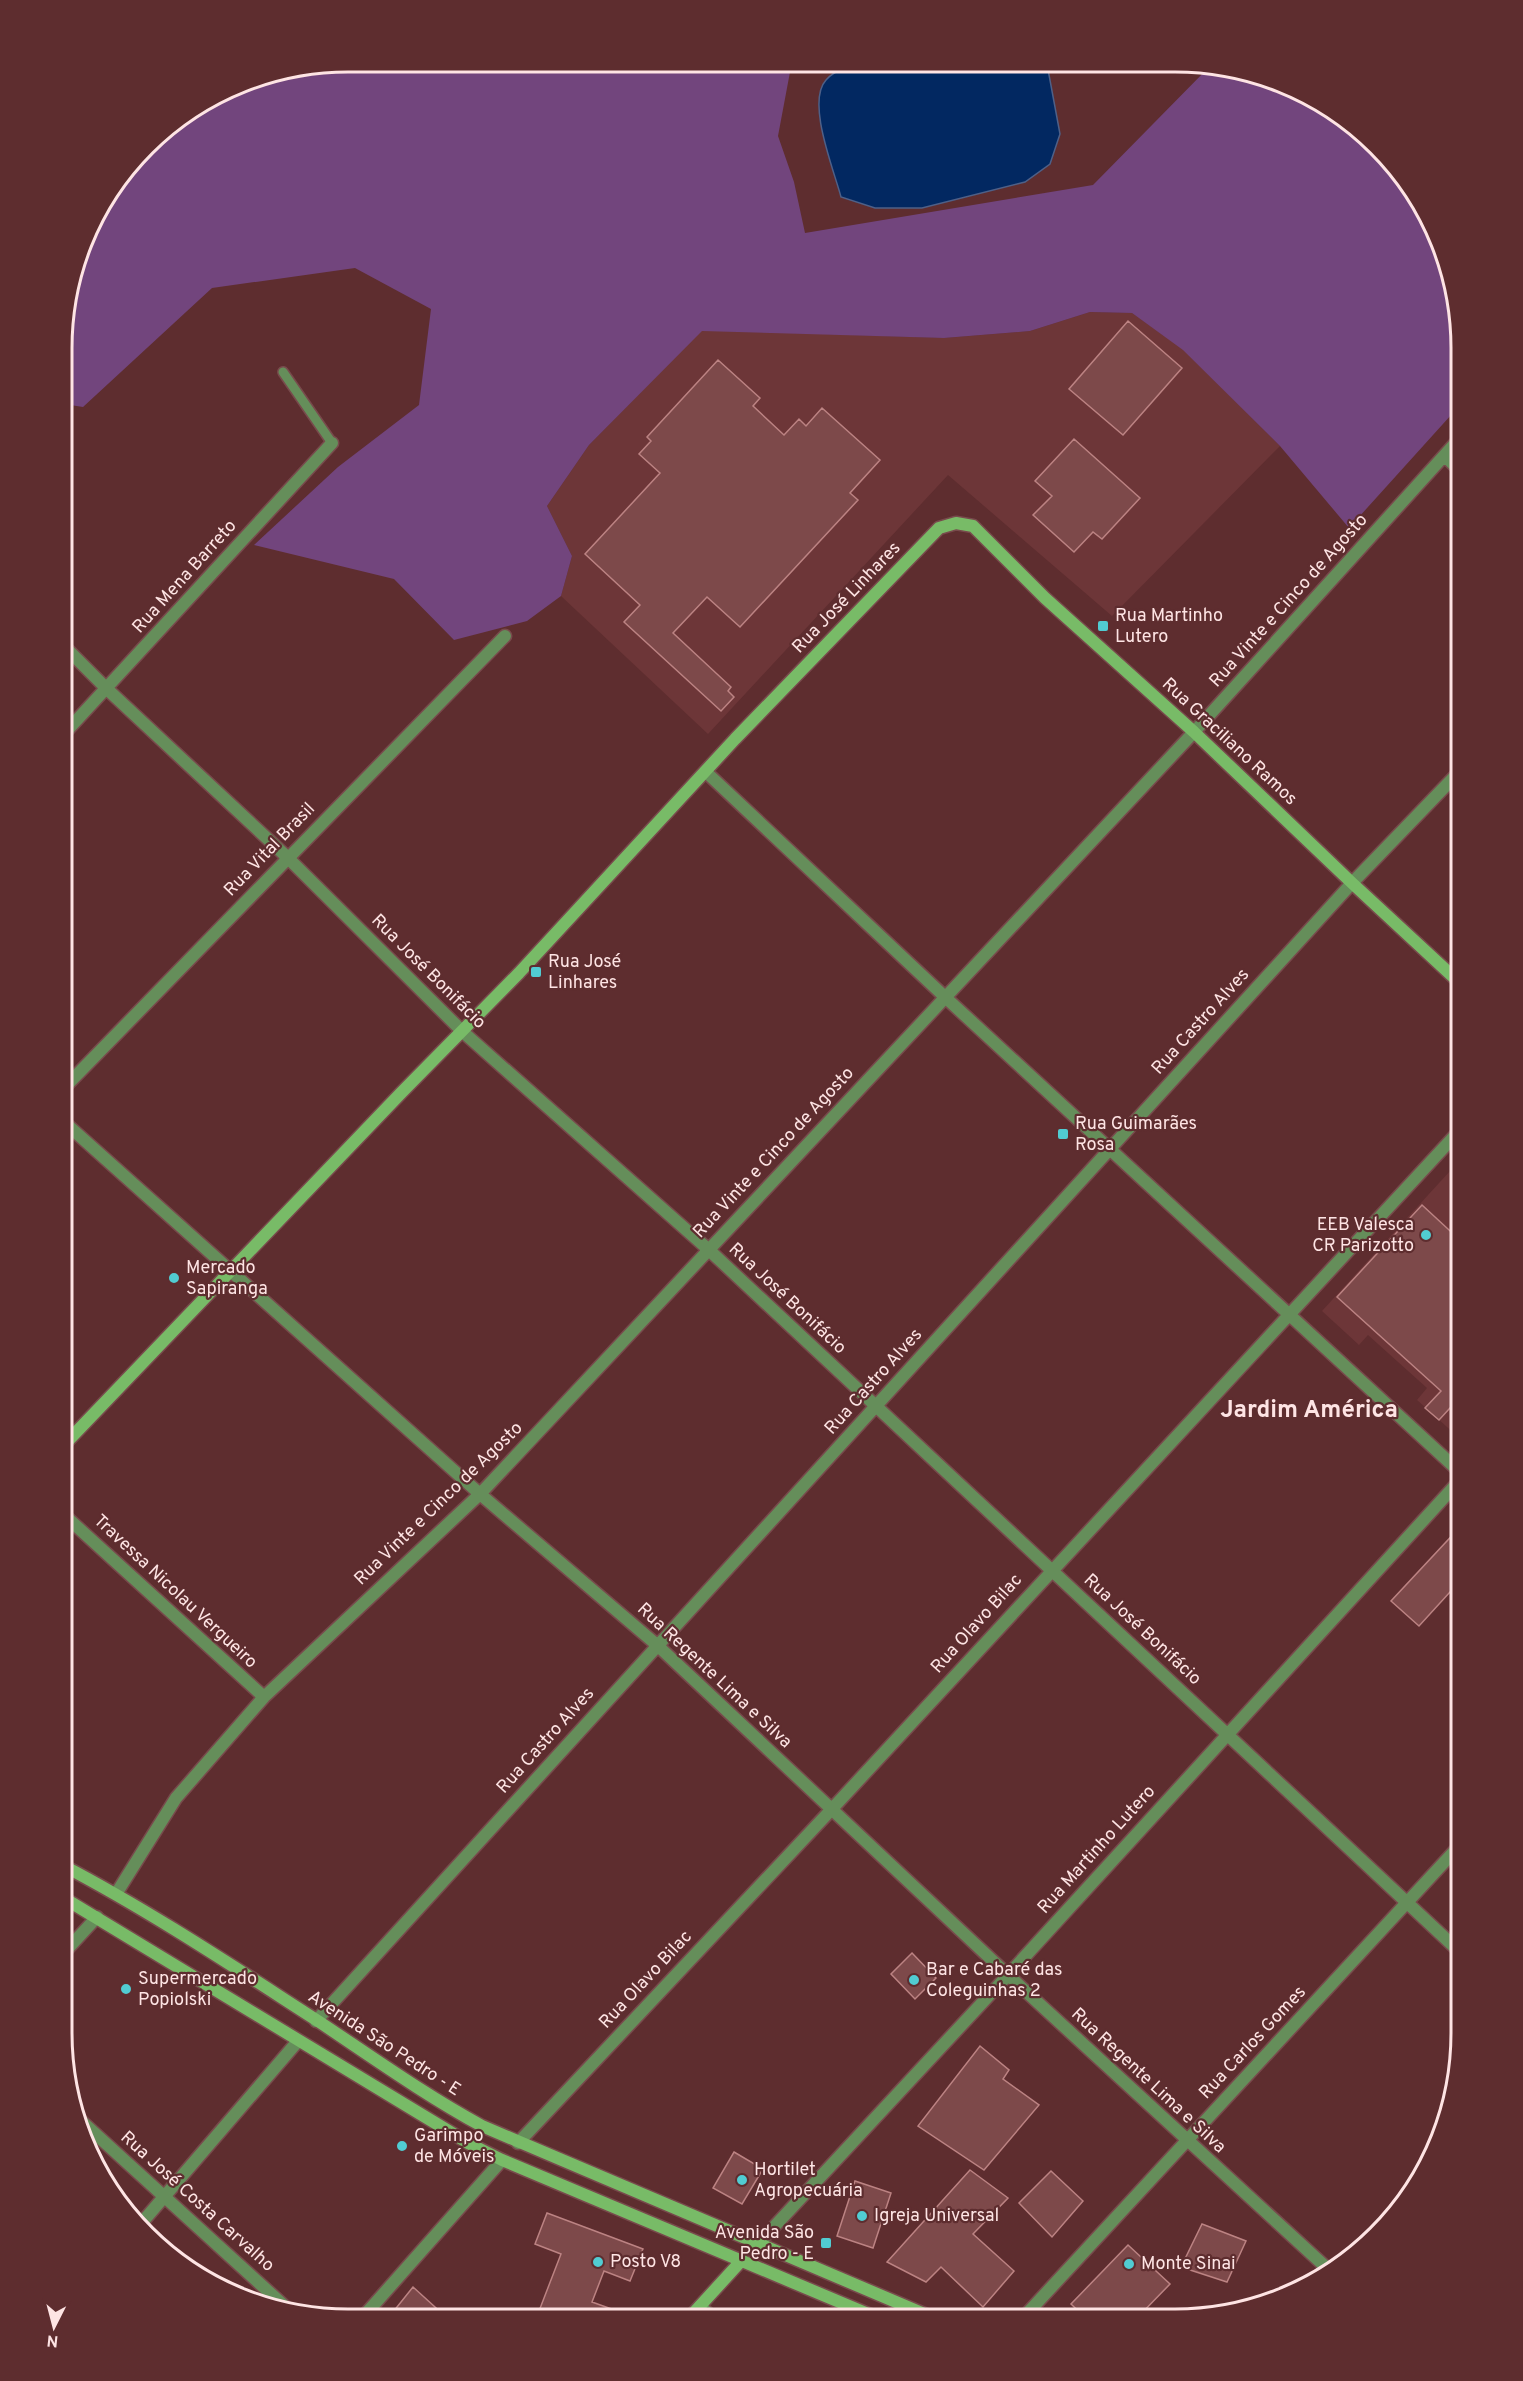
<svg xmlns="http://www.w3.org/2000/svg" width="1523" height="2381" font-family="Overpass,sans-serif">
  <style>
    .built { fill: #6d3638 }
    .green { fill: #72457d }
    .water { fill: #022861; stroke: #4e6088; stroke-width: 1.5 }
    .building { fill: #7d494a; stroke: #bc8383; stroke-width: 1.5 }
    .lines { fill: none; stroke-linecap: round; stroke-linejoin: round }
    .lane-casing { stroke: #784a4c; stroke-width: 12 }
    .street-casing { stroke: #784a4c; stroke-width: 15 }
    .secondary-casing { stroke: #784a4c; stroke-width: 15 }
    .lane { stroke: #658e5a; stroke-width: 9 }
    .street { stroke: #658e5a; stroke-width: 12 }
    .secondary { stroke: #78bb67; stroke-width: 12 }
    .poi-dot { fill: #51ccd2; stroke: #5e2d2f; stroke-width: 2 }
    .labels { text-anchor: middle; dominant-baseline: central; stroke-width: 4.5; stroke-linejoin: round; paint-order: stroke }
    .street-label { font-size: 18px; fill: #fee4e4; stroke: #5e2d2f }
    .poi-label { font-size: 18px; fill: #fee4e4; stroke: #5e2d2f; text-anchor: start }
    .district-label { font-size: 24px; font-weight: bold; fill: #fee4e4; stroke: #5e2d2f }
    .rim { fill: none; stroke: #fee4e4; stroke-width: 3 }
  </style>
  <rect width="100%" height="100%" fill="#5e2d2f"/>
  <path class="built" d="M1090 312 1132 313 1183 349 1280 446 1112 616 948 475 708 734 561 596 572 556 547 506 589 445 702 330 944 338 1030 331Z
    M1461 1159V1431L1457 1436 1417 1400 1427 1388 1368 1335 1359 1345 1322 1311Z"/>
  <path class="green" d="M348 62 800 63 790 72 778 136 794 182 805 233 1093 185 1212 64 1284 83 1349 120 1402 173 1440 238 1461 348V404L1349 528 1280 446 1183 350 1132 313 1090 312 1030 331 944 338 702 331 589 445 547 506 572 556 561 596 527 621 454 640 394 579 254 545 338 467 419 405 431 309 355 268 212 288 83 407 64 404V311L91 221 159 133 239 83Z"/>
  <path class="water" d="M869 63 1047 64 1060 134 1050 164 1025 182 922 208H875L841 197C834 170 806 102 826 80 836 68 854 66 869 63Z"/>
  <path class="building" d="M1128 321 1182 368 1123 435 1069 389Z
    M718 360 760 398 753 406 784 435 799 419 806 426 822 408 880 460 850 493 858 500 740 627 707 597 673 633 731 687 728 691 734 697 721 711 624 622 640 605 585 554 660 473 639 454 651 441 647 437Z
    M1074 439 1140 498 1102 539 1093 532 1074 552 1033 515 1052 496 1035 481Z
    M1422 1205 1461 1241V1396L1439 1420 1425 1408 1441 1391 1337 1297Z
    M1461 1526V1580L1419 1626 1391 1601Z
    M912 1953 936 1978 915 1999 891 1974Z
    M980 2046 1009 2070 1003 2079 1039 2105 984 2170 918 2126Z
    M734 2152 763 2169 742 2204 713 2188Z
    M970 2170 1008 2198 973 2234 1014 2271 983 2307 941 2267 926 2282 887 2262Z
    M1051 2171 1083 2201 1052 2237 1019 2203Z
    M855 2181 891 2193 873 2248 837 2236Z
    M547 2213 643 2249 630 2281 604 2271 592 2302 631 2316 630 2318H555L539 2311 561 2254 535 2244Z
    M1202 2224 1246 2241 1227 2282 1181 2267Z
    M1128 2245 1170 2284 1136 2319H1087L1071 2304Z
    M413 2287 446 2317H389Z"/>
  <g class="lines">
    <defs>
      <path id="lane" d="M283 372 332 443"/>
      <path id="street" d="M1445 456 1461 472
        M63 645 107 689 287 857 463 1032 709 1250 1461 1953
        M63 735 332 443
        M706 772 945 997 1461 1473
        M63 1089 505 636
        M63 1121 480 1494 657 1645 1008 1975 1329 2270
        M62 1513 264 1697
        M116 1894 176 1798 264 1697 480 1494 1194 732 1461 437
        M62 1955 97 1917
        M316 2021 1352 883 1461 770
        M78 2118 291 2312
        M518 2143 831 1810 1461 1129
        M139 2226 298 2041
        M759 2243 1008 1975 1461 1479
        M700 2306 713 2318
        M363 2317 502 2160
        M1022 2319 1461 1844"/>
      <path id="secondary" d="M62 1447 401 1093 519 973 735 739 939 528 956 523 973 526 1045 598 1194 732 1352 883 1461 984
        M62 1865C150 1911 234 1967 318 2021 372 2057 425 2095 482 2126L936 2319
        M62 1897 470 2144 502 2160 880 2319
        M689 2318 742 2260"/>
    </defs>
    <use href="#lane" class="lane-casing"/>
    <use href="#street" class="street-casing"/>
    <use href="#secondary" class="secondary-casing"/>
    <use href="#lane" class="lane"/>
    <use href="#street" class="street"/>
    <use href="#secondary" class="secondary"/>
  </g>
  <g class="poi-dot">
    <rect x="1097" y="620" width="12" height="12" rx="3"/>
    <rect x="530" y="966" width="12" height="12" rx="3"/>
    <rect x="1057" y="1128" width="12" height="12" rx="3"/>
    <circle cx="1426" cy="1235" r="6"/>
    <circle cx="174" cy="1278" r="6"/>
    <circle cx="914" cy="1980" r="6"/>
    <circle cx="126" cy="1989" r="6"/>
    <circle cx="402" cy="2146" r="6"/>
    <circle cx="742" cy="2180" r="6"/>
    <circle cx="862" cy="2216" r="6"/>
    <rect x="820" y="2237" width="12" height="12" rx="3"/>
    <circle cx="598" cy="2262" r="6"/>
    <circle cx="1129" cy="2264" r="6"/>
  </g>
  <g class="labels">
    <g class="street-label">
      <text transform="translate(185 577) rotate(-48)">Rua Mena Barreto</text>
      <text transform="translate(847 598) rotate(-46)">Rua José Linhares</text>
      <text transform="translate(1289 601) rotate(-48)">Rua Vinte e Cinco de Agosto</text>
      <text transform="translate(1229 742) rotate(43)">Rua Graciliano Ramos</text>
      <text transform="translate(270 850) rotate(-46)">Rua Vital Brasil</text>
      <text transform="translate(428 972) rotate(45)">Rua José Bonifácio</text>
      <text transform="translate(1201 1022) rotate(-48)">Rua Castro Alves</text>
      <text transform="translate(774 1153) rotate(-47)">Rua Vinte e Cinco de Agosto</text>
      <text transform="translate(787 1299) rotate(43)">Rua José Bonifácio</text>
      <text transform="translate(874 1382) rotate(-48)">Rua Castro Alves</text>
      <text transform="translate(439 1504) rotate(-44)">Rua Vinte e Cinco de Agosto</text>
      <text transform="translate(175 1592) rotate(43)">Travessa Nicolau Vergueiro</text>
      <text transform="translate(977 1624) rotate(-48)">Rua Olavo Bilac</text>
      <text transform="translate(1142 1630) rotate(43)">Rua José Bonifácio</text>
      <text transform="translate(714 1676) rotate(43)">Rua Regente Lima e Silva</text>
      <text transform="translate(546 1741) rotate(-48)">Rua Castro Alves</text>
      <text transform="translate(1097 1850) rotate(-48)">Rua Martinho Lutero</text>
      <text transform="translate(646 1980) rotate(-47)">Rua Olavo Bilac</text>
      <text transform="translate(1253 2043) rotate(-47)">Rua Carlos Gomes</text>
      <text transform="translate(384 2044) rotate(33)">Avenida São Pedro - E</text>
      <text transform="translate(1148 2081) rotate(43)">Rua Regente Lima e Silva</text>
      <text transform="translate(197 2202) rotate(42)">Rua José Costa Carvalho</text>
    </g>
    <g class="poi-label">
      <text x="1115" y="616">Rua Martinho<tspan x="1115" dy="21">Lutero</tspan></text>
      <text x="548" y="962">Rua José<tspan x="548" dy="21">Linhares</tspan></text>
      <text x="1075" y="1124">Rua Guimarães<tspan x="1075" dy="21">Rosa</tspan></text>
      <text x="1414" y="1225" text-anchor="end">EEB Valesca<tspan x="1414" dy="21">CR Parizotto</tspan></text>
      <text x="186" y="1268">Mercado<tspan x="186" dy="21">Sapiranga</tspan></text>
      <text x="926" y="1970">Bar e Cabaré das<tspan x="926" dy="21">Coleguinhas 2</tspan></text>
      <text x="138" y="1979">Supermercado<tspan x="138" dy="21">Popiolski</tspan></text>
      <text x="414" y="2136">Garimpo<tspan x="414" dy="21">de Móveis</tspan></text>
      <text x="754" y="2170">Hortilet<tspan x="754" dy="21">Agropecuária</tspan></text>
      <text x="874" y="2216">Igreja Universal</text>
      <text x="814" y="2233" text-anchor="end">Avenida São<tspan x="814" dy="21">Pedro - E</tspan></text>
      <text x="610" y="2262">Posto V8</text>
      <text x="1141" y="2264">Monte Sinai</text>
    </g>
    <g class="district-label">
      <text x="1309" y="1411">Jardim América</text>
    </g>
  </g>
  <path d="M0 0H1523V2381H0ZM348 72H1175A276 276 0 0 1 1451 348V2033A276 276 0 0 1 1175 2309H348A276 276 0 0 1 72 2033V348A276 276 0 0 1 348 72Z" fill="#5e2d2f" fill-rule="evenodd"/>
  <path class="rim" d="M348 72H1175A276 276 0 0 1 1451 348V2033A276 276 0 0 1 1175 2309H348A276 276 0 0 1 72 2033V348A276 276 0 0 1 348 72Z"/>
  <g transform="translate(54 2327) rotate(186)" stroke="#5e2d2f" stroke-width="4.5" paint-order="stroke">
  <path d="M0-4.5L10 22L0 15L-10 22Z" fill="#fee4e4"/>
  <text y="-9" font-size="16" font-weight="bold" text-anchor="middle" fill="#fee4e4">N</text>
  </g>
</svg>
